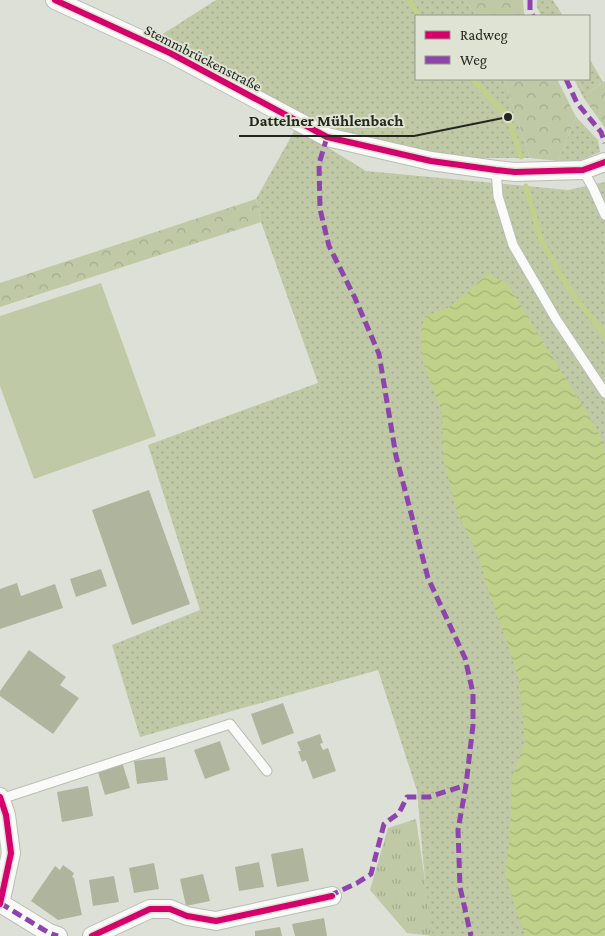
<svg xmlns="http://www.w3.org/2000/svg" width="605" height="936" font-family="'Crimson Pro',serif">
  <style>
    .grass { fill: url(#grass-dots) }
    .forest { fill: url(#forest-crowns) }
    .park { fill: url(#park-tufts) }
    .garden { fill: #bfc9a6 }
    .water { fill: url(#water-waves) }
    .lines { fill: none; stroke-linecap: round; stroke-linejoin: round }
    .stream { stroke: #c0d28a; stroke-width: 5 }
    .building { fill: #afb59d }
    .lane-casing { stroke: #babdb5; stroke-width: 11 }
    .street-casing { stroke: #babdb5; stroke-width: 20 }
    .lane { stroke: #fafaf9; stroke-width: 9 }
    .street { stroke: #fafaf9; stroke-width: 18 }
    .quiet { stroke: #8e44ad; stroke-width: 5; stroke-dasharray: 10 5; stroke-linecap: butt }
    .cycleway-casing { stroke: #dee3d3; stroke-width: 9 }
    .cycleway { stroke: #d6006c; stroke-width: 6 }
    .labels { text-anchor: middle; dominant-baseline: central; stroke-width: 4; stroke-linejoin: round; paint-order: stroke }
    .street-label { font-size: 15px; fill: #23251f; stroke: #dee3d3 }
    .leader { fill: none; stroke: #23251f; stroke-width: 2 }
    .callout-dot { fill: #23251f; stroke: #dee3d3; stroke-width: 2 }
    .callout-label { font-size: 16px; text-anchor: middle; font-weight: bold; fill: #23251f; stroke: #dee3d3; stroke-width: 4; stroke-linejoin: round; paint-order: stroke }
  </style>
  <defs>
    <pattern id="grass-dots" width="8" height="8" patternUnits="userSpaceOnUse" patternTransform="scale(1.25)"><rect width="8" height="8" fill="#bfc9a6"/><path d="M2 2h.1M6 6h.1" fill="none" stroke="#a4ac8e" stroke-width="1.8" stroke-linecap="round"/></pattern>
    <pattern id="forest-crowns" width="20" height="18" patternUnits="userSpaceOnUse" patternTransform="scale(1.25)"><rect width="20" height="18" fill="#bfc9a6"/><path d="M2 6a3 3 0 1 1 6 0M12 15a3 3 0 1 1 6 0" fill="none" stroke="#a4ac8e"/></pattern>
    <pattern id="park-tufts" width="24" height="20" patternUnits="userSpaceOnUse" patternTransform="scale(1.25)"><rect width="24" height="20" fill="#bfc9a6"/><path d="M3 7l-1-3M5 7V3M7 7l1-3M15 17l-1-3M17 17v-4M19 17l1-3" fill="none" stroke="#a4ac8e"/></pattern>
    <pattern id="water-waves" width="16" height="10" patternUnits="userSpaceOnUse" patternTransform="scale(1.25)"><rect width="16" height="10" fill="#c0d28a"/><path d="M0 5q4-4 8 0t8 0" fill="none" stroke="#a5b477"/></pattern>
  </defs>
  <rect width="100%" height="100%" fill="#dde0d6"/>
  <path class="grass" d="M216 0H465L476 16H416V79H504L530 158H460L359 138 294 111 155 39Z
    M537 0H553L563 16H541L537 7Z
    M589 58 603 82 583 97 574 79H589Z
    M576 117 598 140 600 152 579 161H558Z
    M296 128 366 171 568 190 605 182V936H430L417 791 378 670 140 737 112 645 200 610 148 445 318 383 261 222 256 199Z"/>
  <path class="forest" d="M465 0H523L524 13 526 16H476Z
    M504 79H557L576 117 558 161 530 158Z
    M605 81V128L583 97Z
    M256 199 261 222 0 307V283Z"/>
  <path class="park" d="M416 819 433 936 407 933 370 890 388 828Z"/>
  <path class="garden" d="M101 283 156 436 34 479 0 386V316Z"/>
  <path class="water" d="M487 274 507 283 598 431 605 451V936H525L505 874 510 837 512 777 525 742 519 680 506 640 488 590 479 557 457 512 443 457 442 412 423 362 421 332 425 316 446 309 467 293Z"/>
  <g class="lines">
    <path class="stream" d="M409 0 419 16
      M472 79 508 117 521 157
      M526 186 541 240 567 286 605 336"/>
  </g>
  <path class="building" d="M149 490 190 604 132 625 92 510Z
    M101 569 107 586 76 597 70 579Z
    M17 583 21 596 55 584 63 608 0 629V589Z
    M29 650 66 677 60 685 79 698 53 734 0 696V691Z
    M283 703 294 733 262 745 251 714Z
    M320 734 323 743 320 744 323 750 328 748 336 771 313 779 306 760 302 762 298 751H301L297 742Z
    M220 741 230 770 205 779 194 750Z
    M165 757 168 780 137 784 134 761Z
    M122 762 130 788 105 795 97 769Z
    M88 786 93 816 62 822 57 792Z
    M303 848 309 881 277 887 271 854Z
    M259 862 264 887 239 891 235 867Z
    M154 863 159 889 134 893 129 868Z
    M63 865 74 873 72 877 74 878 82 915 58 920 31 901 55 866 60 870Z
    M203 874 210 901 186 906 180 879Z
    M114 876 119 902 93 906 89 880Z
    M324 918 327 936H295L292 924Z
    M280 927 282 936H255V931Z"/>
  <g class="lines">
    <defs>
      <path id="lane" d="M496 170 498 196 513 245 556 319 605 393
        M583 170 593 188 605 215
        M1 799 230 724 267 771"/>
      <path id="street" d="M55 0 170 53 327 137 431 161 496 170 515 172 583 170 605 162
        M0 797 6 815 11 853 0 904
        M0 903 49 933 58 936
        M92 936 150 909H170L187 916 216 921 332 896"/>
    </defs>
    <use href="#lane" class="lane-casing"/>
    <use href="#street" class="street-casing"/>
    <use href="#lane" class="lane"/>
    <use href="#street" class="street"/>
    <path class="quiet" d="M530 0V10L533 16
      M566 79 577 103 601 132 605 143
      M327 137 319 164 320 209 329 246 355 298 379 354 396 456 428 578 465 658 473 693V725L466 785 458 830 460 887 471 936
      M329 896 357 883 371 874 384 824 399 813 407 797H429L466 785
      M0 903 49 933 58 936"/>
    <defs>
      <path id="cycleway" d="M55 0 170 53 327 137 431 161 496 170 515 172 583 170 605 162
        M0 797 6 815 11 853 0 904
        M92 936 150 909H170L187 916 216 921 332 896"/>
    </defs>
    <use href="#cycleway" class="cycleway-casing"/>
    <use href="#cycleway" class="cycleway"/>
  </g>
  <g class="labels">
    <g class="street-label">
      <text transform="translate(203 58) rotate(27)">Stemmbrückenstraße</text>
    </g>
  </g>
  <path class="leader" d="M508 117L414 136H239"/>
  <circle class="callout-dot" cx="508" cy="117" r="5"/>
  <g class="callout-label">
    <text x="326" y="126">Dattelner Mühlenbach</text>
  </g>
  <rect x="415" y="15" width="175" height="65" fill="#dee3d3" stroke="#93978b"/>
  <rect x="425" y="31" width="25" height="8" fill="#d6006c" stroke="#93978b"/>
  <text x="460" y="40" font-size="15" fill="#23251f">Radweg</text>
  <rect x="425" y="56" width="25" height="8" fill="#8e44ad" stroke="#93978b"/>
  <text x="460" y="65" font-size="15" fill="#23251f">Weg</text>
</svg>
